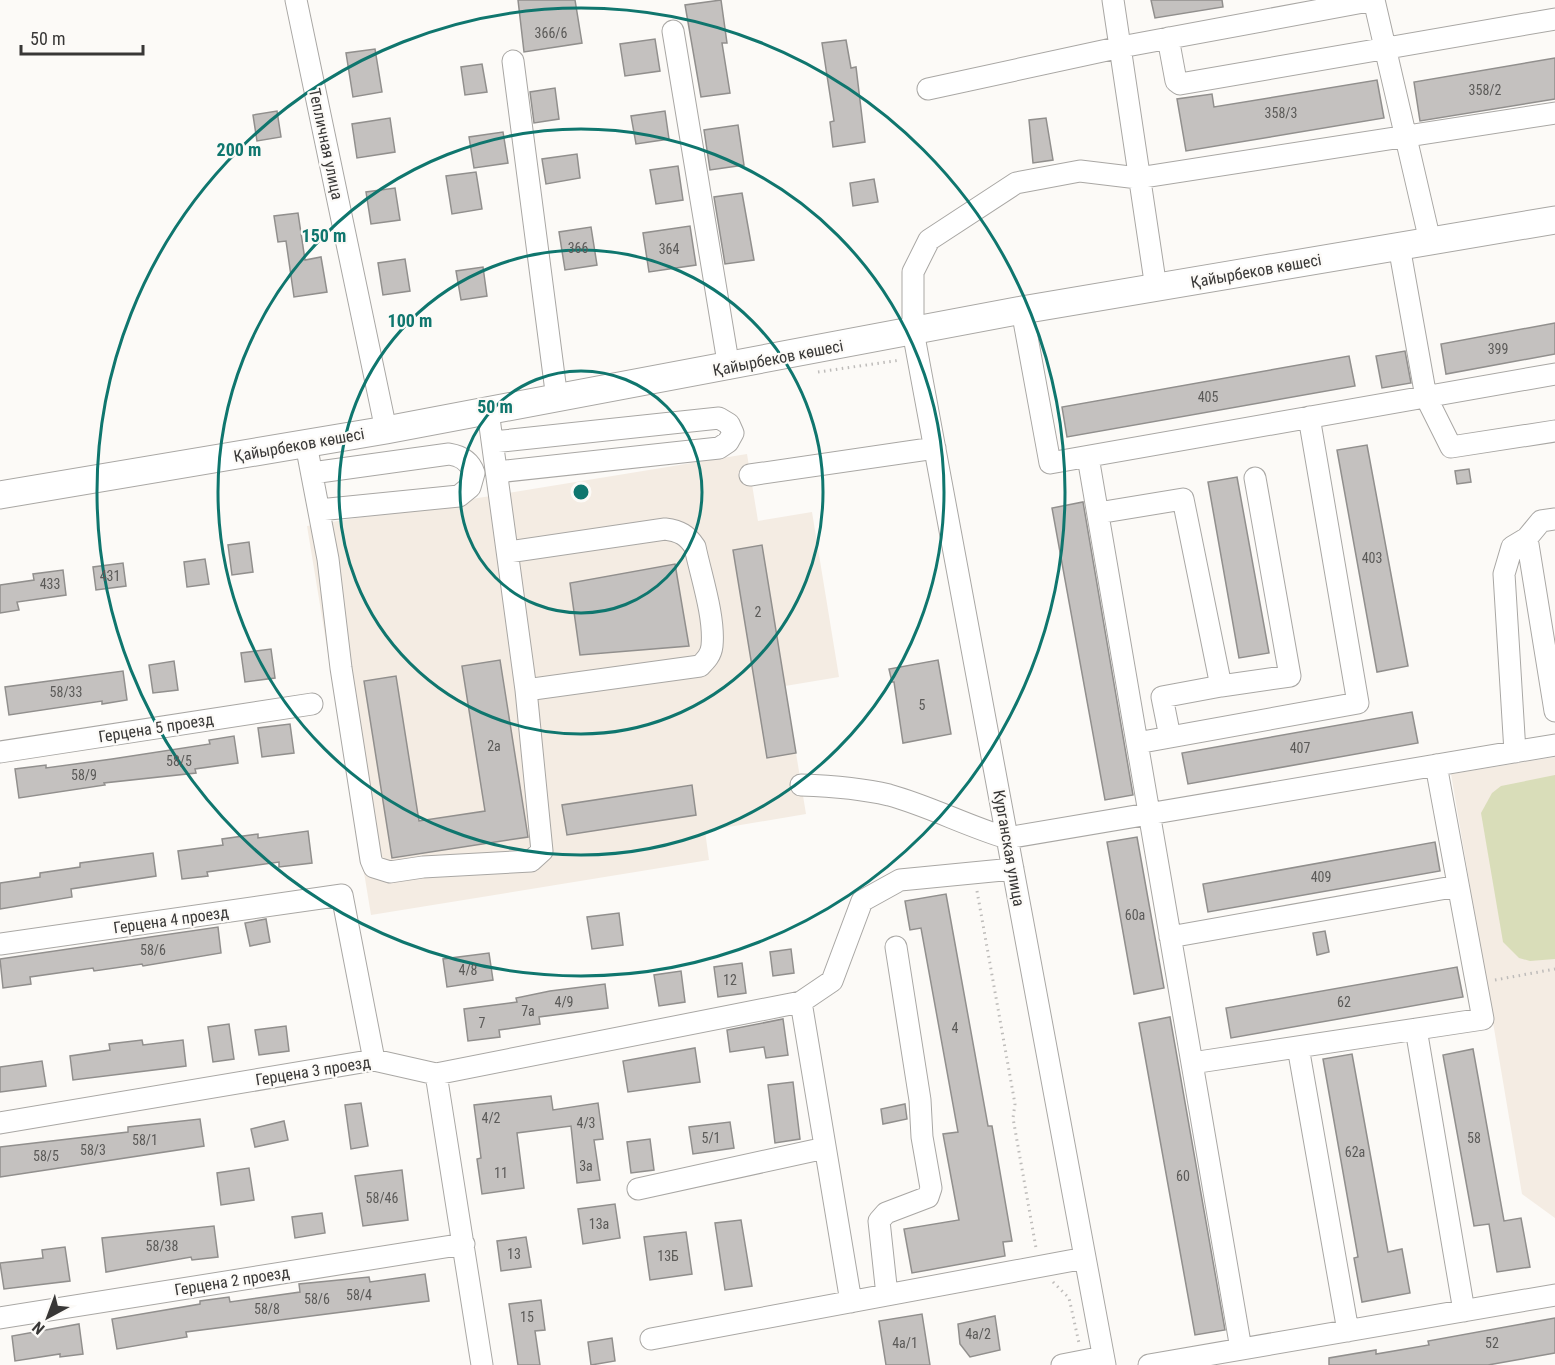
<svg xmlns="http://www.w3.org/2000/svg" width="1555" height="1365" font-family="'Roboto Condensed',sans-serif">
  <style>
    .built { fill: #f4ece3 }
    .green { fill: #d9ddb9 }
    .building { fill: #c4c1bf; stroke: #918f8d; stroke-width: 1.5 }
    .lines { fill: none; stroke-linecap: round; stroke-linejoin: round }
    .minor-casing { stroke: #a9a7a4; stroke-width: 23 }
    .major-casing { stroke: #a9a7a4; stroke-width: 29 }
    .path { stroke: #bebcba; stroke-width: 3; stroke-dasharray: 1.5 4.5; stroke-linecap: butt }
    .minor { stroke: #fff; stroke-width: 21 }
    .major { stroke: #fff; stroke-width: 27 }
    .ring { fill: none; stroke: #0f766e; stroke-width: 3 }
    .labels { text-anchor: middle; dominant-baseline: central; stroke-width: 4.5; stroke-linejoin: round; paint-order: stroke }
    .number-label { font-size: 14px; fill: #5b5a58 }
    .street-label { font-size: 16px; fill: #383736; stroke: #fcfaf7 }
    .centre { fill: #0f766e; stroke: #fcfaf7; stroke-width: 3 }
    .ring-label { font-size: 18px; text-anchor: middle; font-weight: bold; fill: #0f766e; stroke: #fcfaf7; stroke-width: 4.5; stroke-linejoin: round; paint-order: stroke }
  </style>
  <rect width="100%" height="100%" fill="#fcfaf7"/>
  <path class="built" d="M747 454 758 521 812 512 839 677 785 686 806 814 705 831 709 860 371 915 307 526Z
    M1555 757V1218L1522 1194 1451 774Z"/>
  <path class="green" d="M1555 775V959L1530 961 1519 958 1503 942 1481 813 1492 793 1501 786Z"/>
  <path class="building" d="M518 0H575L582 43 524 52Z
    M721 0 727 43H722L730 93 701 97 685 5Z
    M1151 0H1222L1223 7 1155 18Z
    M655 39 660 71 625 76 620 44Z
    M846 40 851 68 856 67 865 142 833 147 830 122 834 121 822 43Z
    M375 49 382 92 353 97 346 53Z
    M1555 58V99L1420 121 1414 82Z
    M482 64 487 92 465 95 461 67Z
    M1377 80 1384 118 1186 151 1177 99 1212 94 1214 107Z
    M555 88 559 119 534 123 530 92Z
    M277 111 281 137 257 141 253 115Z
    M665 111 669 139 636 144 631 116Z
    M390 118 395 152 357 158 352 124Z
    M1046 118 1053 160 1033 163 1029 120Z
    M738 125 744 165 710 170 704 130Z
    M503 132 508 163 474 168 469 137Z
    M577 154 580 178 546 184 542 159Z
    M678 166 683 200 656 204 650 170Z
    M476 172 482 209 452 214 446 176Z
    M874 179 878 202 853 206 850 183Z
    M395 188 400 220 371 224 366 192Z
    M742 193 754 260 725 264 714 197Z
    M298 213 305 260 321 257 327 292 294 297 286 241 278 242 274 216Z
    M690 226 696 265 649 272 643 233Z
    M591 227 597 265 565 270 559 232Z
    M405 259 410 291 383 295 378 263Z
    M483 267 487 296 461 300 456 271Z
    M1555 323V354L1446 374 1441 344Z
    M1405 351 1411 383 1382 388 1376 356Z
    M1349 356 1355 386 1067 437 1062 407Z
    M1367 445 1408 666 1377 672 1337 450Z
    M1469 469 1471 482 1457 484 1455 471Z
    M1237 477 1269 653 1239 658 1208 482Z
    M1083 502 1133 795 1105 800 1052 508Z
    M249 542 253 572 232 575 228 545Z
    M762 545 796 753 767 758 733 550Z
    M205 559 209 584 187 587 184 562Z
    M123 563 126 586 96 590 93 567Z
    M675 564 689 646 580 655 570 583Z
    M63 570 66 595 17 602 19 610 0 613V585L34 580 33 574Z
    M271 649 275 678 245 682 241 653Z
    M500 660 528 837 392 858 364 681 396 676 419 821 485 811 462 666Z
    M938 660 951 734 903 743 894 682H892L889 669Z
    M174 661 178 690 153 693 149 665Z
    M123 671 127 700 102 704V701L9 715 5 687Z
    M1412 712 1418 743 1188 784 1182 753Z
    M290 724 294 753 262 757 258 728Z
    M234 736 238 763 195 769 196 773 104 783 105 785 19 798 15 769 46 765V768L112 759 210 744 209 740Z
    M692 785 696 815 567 835 562 805Z
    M308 831 312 863 279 867V862L207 872 208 876 182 879 178 851 223 845 222 839 258 834V838Z
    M1137 837 1164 988 1134 994 1107 842Z
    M1435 842 1440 871 1208 912 1203 884Z
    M153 853 156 876 71 889 72 897 0 909V883L40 877V873L80 867V863Z
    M946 894 988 1126H992L1012 1241 1003 1242 1005 1256 912 1273 904 1229 959 1220 943 1134 958 1132 921 928 910 930 905 901Z
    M619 913 623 945 592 949 587 917Z
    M266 919 270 942 250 946 245 923Z
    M218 927 221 953 143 966 142 964 94 971 93 968 30 977 31 984 3 988 0 959Z
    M1325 931 1329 952 1317 955 1313 933Z
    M791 949 794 973 773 976 770 952Z
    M489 953 493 980 447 987 443 959Z
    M742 963 746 993 718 997 714 967Z
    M1457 967 1463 997 1231 1038 1226 1008Z
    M681 971 685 1002 659 1006 654 975Z
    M605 984 608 1008 539 1017 540 1024 499 1030 500 1037 468 1041 464 1009 517 1002 516 998 550 991Z
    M1170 1017 1225 1330 1195 1335 1139 1023Z
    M783 1019 788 1055 766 1058 764 1047 730 1052 727 1030Z
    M229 1024 234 1059 213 1062 208 1027Z
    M286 1026 289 1051 259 1055 255 1030Z
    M142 1040 143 1045 183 1040 186 1066 73 1080 70 1056 110 1050 109 1044Z
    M695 1048 700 1082 628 1092 623 1061Z
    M1473 1049 1504 1221 1521 1218 1530 1267 1497 1272 1489 1224 1474 1226 1443 1055Z
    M1352 1054 1388 1252 1402 1249 1410 1293 1362 1302 1354 1258 1358 1257 1323 1059Z
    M42 1061 46 1086 0 1092V1067Z
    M793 1082 800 1139 775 1143 768 1085Z
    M551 1096 553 1110 598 1103 603 1139 594 1140 600 1180 577 1183 571 1126 517 1133 524 1188 482 1194 477 1159 481 1158 474 1105Z
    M361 1103 368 1146 351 1149 345 1105Z
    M905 1104 907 1119 883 1124 881 1109Z
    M200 1119 204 1146 0 1177V1147L128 1132V1127Z
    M284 1121 288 1140 255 1147 251 1129Z
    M730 1122 734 1148 693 1154 689 1127Z
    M650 1139 654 1170 631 1173 627 1142Z
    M249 1168 254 1200 221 1205 217 1173Z
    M402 1170 408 1220 363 1226 355 1176Z
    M615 1204 620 1238 583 1244 578 1209Z
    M322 1213 325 1233 295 1238 292 1217Z
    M741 1220 752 1286 725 1290 715 1223Z
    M214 1226 218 1257 192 1260 191 1257 106 1272 102 1238Z
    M686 1232 692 1274 650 1280 644 1237Z
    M526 1237 531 1267 501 1271 497 1241Z
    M65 1247 70 1281 4 1289 0 1263 43 1258 42 1250Z
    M425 1274 429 1301 186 1332 187 1337 117 1349 112 1319 200 1304V1301L229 1297 230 1302 300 1292 299 1284 369 1277 370 1282Z
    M541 1300 545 1330 535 1331 540 1365H518L509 1304Z
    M922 1314 930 1365H886L879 1321Z
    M995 1316 1000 1350 970 1357 960 1344 958 1324Z
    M1555 1318V1353L1488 1365H1329V1358L1376 1350V1354L1429 1345 1428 1341Z
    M79 1324 83 1354 60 1357V1354L15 1361 12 1336Z
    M612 1338 615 1361 591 1365 588 1342Z"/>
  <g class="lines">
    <defs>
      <path id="minor" d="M296 0 386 430
        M1113 0 1156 288
        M1374 0 1430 241
        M673 31 729 368
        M1168 38 1176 81 1180 84 1555 19
        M513 61 557 399
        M928 89 1121 47 1374 0
        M1399 246 1426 397 1451 447 1555 431
        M1022 310 1050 463 1555 374
        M493 442 719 418 729 424 733 433 728 442 719 448 497 472
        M306 444 328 559 341 668 371 860 374 867 390 872 423 867 531 861 542 851 526 690 488 411
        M1088 457 1241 1349
        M312 473 449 454C461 456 470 461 474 473L470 487 459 496 319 510
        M750 475 935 448
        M1098 513 1183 499 1221 686 1162 697 1170 737
        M1555 519 1541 521 1527 538 1555 711
        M508 552 665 529C680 531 687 535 695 547 701 576 715 617 712 646 711 655 706 660 700 666L526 690
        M1221 686 1290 676 1255 478
        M1137 743 1358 703 1309 417
        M0 752 312 704
        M1515 752 1504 574 1512 547 1527 538
        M801 785C830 786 860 788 889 795 929 806 967 826 1007 838L1555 745
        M1170 937 1458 886
        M0 944 342 895 374 1060
        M801 1002 851 1302
        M1416 1029 1464 1311
        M1298 1047 1348 1331
        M1192 1063 1483 1019 1436 765
        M436 1074 482 1365
        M0 1123 374 1060 436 1074 801 1002 832 981 862 901 900 880 1013 869
        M638 1189 825 1148
        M887 1295 879 1221 886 1213 928 1197 931 1188 922 1137 920 1100 896 947
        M0 1318 464 1244
        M651 1339 1085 1258
        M1062 1365 1103 1357
        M1105 1365 918 358 913 331V272L929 240 1016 183 1080 171 1138 178 1555 113
        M1149 1365 1555 1295"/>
      <path id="major" d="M0 495 386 430 1022 310 1555 220"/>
    </defs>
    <use href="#minor" class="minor-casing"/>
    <use href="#major" class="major-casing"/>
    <path class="path" d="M818 372 901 360
      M977 891 1015 1104 1013 1118 1036 1248
      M1495 980 1555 969
      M1053 1282 1069 1298 1079 1343"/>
    <use href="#minor" class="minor"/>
    <use href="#major" class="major"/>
  </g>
  <g class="ring">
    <circle cx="581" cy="492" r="121"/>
    <circle cx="581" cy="492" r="242"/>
    <circle cx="581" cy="492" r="363"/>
    <circle cx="581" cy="492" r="484"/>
  </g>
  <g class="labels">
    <g class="number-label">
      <text x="551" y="33">366/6</text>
      <text x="1485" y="90">358/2</text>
      <text x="1281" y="113">358/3</text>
      <text x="578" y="248">366</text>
      <text x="669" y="249">364</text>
      <text x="1498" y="349">399</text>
      <text x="1208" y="397">405</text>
      <text x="1372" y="558">403</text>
      <text x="110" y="576">431</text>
      <text x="50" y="584">433</text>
      <text x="758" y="612">2</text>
      <text x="66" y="692">58/33</text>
      <text x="922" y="705">5</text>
      <text x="494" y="746">2а</text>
      <text x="1300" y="748">407</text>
      <text x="179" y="761">58/5</text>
      <text x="84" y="775">58/9</text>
      <text x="1321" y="877">409</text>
      <text x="1135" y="915">60а</text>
      <text x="153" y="950">58/6</text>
      <text x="468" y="970">4/8</text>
      <text x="730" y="980">12</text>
      <text x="564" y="1002">4/9</text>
      <text x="1344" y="1002">62</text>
      <text x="528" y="1011">7а</text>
      <text x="482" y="1023">7</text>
      <text x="955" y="1028">4</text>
      <text x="491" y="1118">4/2</text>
      <text x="586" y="1123">4/3</text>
      <text x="711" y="1138">5/1</text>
      <text x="1474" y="1138">58</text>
      <text x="145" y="1140">58/1</text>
      <text x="93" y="1150">58/3</text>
      <text x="1355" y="1152">62а</text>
      <text x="46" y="1156">58/5</text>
      <text x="586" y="1166">3а</text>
      <text x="501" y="1173">11</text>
      <text x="1183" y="1176">60</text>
      <text x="382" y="1198">58/46</text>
      <text x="599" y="1224">13а</text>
      <text x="162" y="1246">58/38</text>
      <text x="514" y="1254">13</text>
      <text x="668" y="1256">13Б</text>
      <text x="359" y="1295">58/4</text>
      <text x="317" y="1299">58/6</text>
      <text x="267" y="1309">58/8</text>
      <text x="527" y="1317">15</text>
      <text x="978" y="1334">4а/2</text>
      <text x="905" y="1343">4а/1</text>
      <text x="1492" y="1343">52</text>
    </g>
    <g class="street-label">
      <text transform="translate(326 144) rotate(78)">Тепличная улица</text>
      <text transform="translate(1256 271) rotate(-10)">Қайырбеков көшесі</text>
      <text transform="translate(778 358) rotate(-11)">Қайырбеков көшесі</text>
      <text transform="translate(299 445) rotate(-10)">Қайырбеков көшесі</text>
      <text transform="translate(156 728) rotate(-9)">Герцена 5 проезд</text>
      <text transform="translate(1009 848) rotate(80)">Курганская улица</text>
      <text transform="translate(171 920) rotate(-8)">Герцена 4 проезд</text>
      <text transform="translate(313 1071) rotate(-9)">Герцена 3 проезд</text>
      <text transform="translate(232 1281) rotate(-9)">Герцена 2 проезд</text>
    </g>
  </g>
  <circle cx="581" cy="492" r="9" class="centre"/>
  <g class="ring-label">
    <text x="239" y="156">200 m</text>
    <text x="324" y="242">150 m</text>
    <text x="410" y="327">100 m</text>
    <text x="495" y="413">50 m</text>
  </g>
  <g transform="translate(48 1317) rotate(221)" stroke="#fcfaf7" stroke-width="4.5" paint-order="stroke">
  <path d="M0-4.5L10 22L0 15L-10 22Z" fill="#383736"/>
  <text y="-9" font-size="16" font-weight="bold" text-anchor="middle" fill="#383736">N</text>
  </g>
  <path d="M21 45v9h122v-9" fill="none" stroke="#383736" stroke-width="3"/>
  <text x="30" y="45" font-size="18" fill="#383736" stroke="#fcfaf7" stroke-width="4.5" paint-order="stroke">50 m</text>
</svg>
